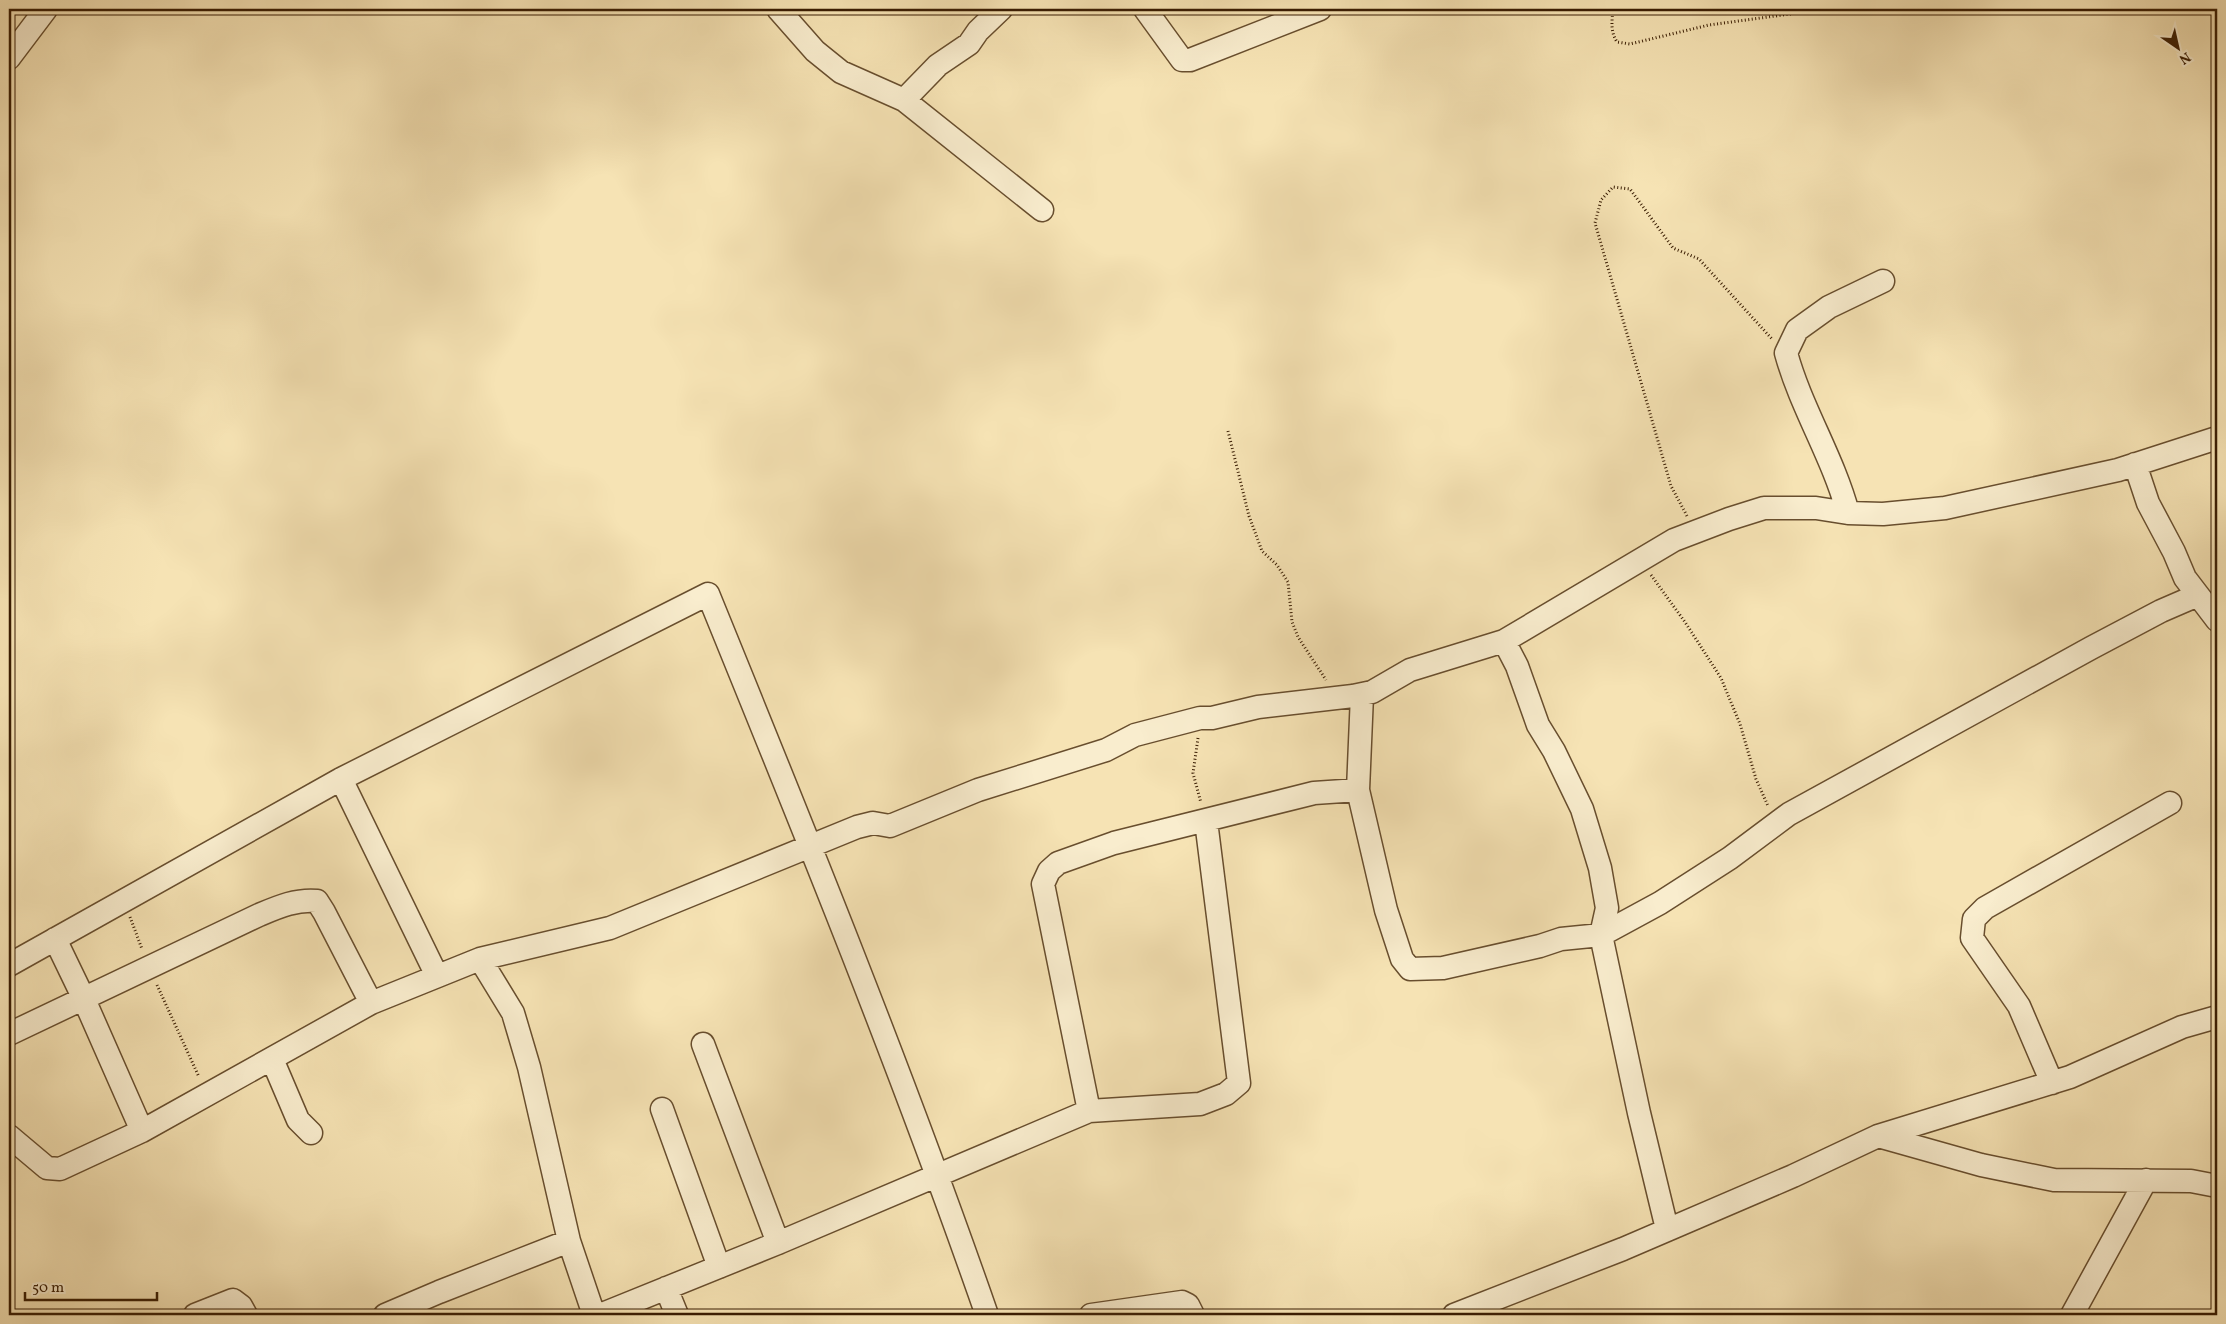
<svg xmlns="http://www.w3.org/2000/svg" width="2226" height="1324" font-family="Vollkorn,serif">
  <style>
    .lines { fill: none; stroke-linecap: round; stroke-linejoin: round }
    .minor-casing { stroke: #684e2e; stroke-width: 25 }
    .path { stroke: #391c02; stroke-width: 3; stroke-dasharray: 1 2.5; stroke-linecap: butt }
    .minor { stroke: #f9edce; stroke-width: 22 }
  </style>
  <rect width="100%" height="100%" fill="#f6e3b4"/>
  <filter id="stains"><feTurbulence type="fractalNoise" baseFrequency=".004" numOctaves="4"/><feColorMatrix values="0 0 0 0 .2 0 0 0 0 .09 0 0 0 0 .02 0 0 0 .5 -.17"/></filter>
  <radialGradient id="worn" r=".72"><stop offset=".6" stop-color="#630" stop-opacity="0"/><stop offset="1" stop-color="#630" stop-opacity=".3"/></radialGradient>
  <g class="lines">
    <defs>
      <path id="minor" d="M778 9 815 51 841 72 904 100 1042 210
        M1145 9 1182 60H1190L1320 9
        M9 58 46 9
        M904 100 938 65 969 44 978 31 1001 9
        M1848 513C1833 457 1801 408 1786 353L1797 330 1829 307 1883 281
        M2198 595 2217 620
        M1504 641 1517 666 1538 725 1554 751 1582 809 1600 868 1607 908 1601 935 1639 1113 1667 1229
        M341 779 437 976
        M1358 790 1362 695
        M55 939 83 997 142 1131
        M480 959 513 1013 529 1067 569 1241 594 1315
        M9 965 341 779 708 594C805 832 902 1071 987 1315
        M9 1034 259 915C278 907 296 899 317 901L324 912 371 1003
        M703 1044 778 1243
        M272 1059 298 1120 311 1133
        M2052 1083 2019 1006 1972 938 1974 919 1985 908 2170 803
        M662 1109 719 1267
        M1089 1111 1043 884 1049 871 1058 863 1114 843 1314 793 1358 790 1386 910 1402 959 1410 969 1443 968 1540 946 1561 939 1601 935 1660 903 1730 858 1789 814 2091 648 2161 611 2198 595 2185 578 2174 552 2148 503 2135 464
        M9 1136 47 1168 60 1169 142 1131 371 1003 480 959 610 928 857 827 873 823 890 826 978 790 1106 750 1135 735 1200 718H1212L1258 707 1353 696 1372 692 1410 670 1504 641 1674 540 1729 519 1764 508H1816L1848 513 1883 514 1945 508 2118 470 2217 438
        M1878 1136 1981 1165 2054 1180 2191 1181 2217 1186
        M666 1288 677 1315
        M195 1315 233 1300 241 1306 246 1315
        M385 1315 439 1292 569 1241
        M600 1315 778 1243 1089 1111 1200 1104 1226 1094 1239 1083 1206 821
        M1091 1315 1182 1302 1188 1305 1193 1315
        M1454 1315 1623 1249 1793 1176 1878 1136 2070 1077 2182 1027 2217 1017
        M2072 1315 2146 1180"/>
    </defs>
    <use href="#minor" class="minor-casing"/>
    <path class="path" d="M1613 9C1612 21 1610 31 1617 42L1630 44 1709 25 1827 9
      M1228 431 1249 516 1262 551 1277 565 1288 582 1292 622 1298 637 1326 680
      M1687 516 1671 486 1595 223 1601 200 1613 187 1630 189 1673 248 1699 259 1772 339
      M1651 575 1685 622 1721 678 1740 724 1756 779 1768 806
      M1198 738 1193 773 1201 803
      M130 917 142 949
      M157 985 199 1077"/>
    <use href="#minor" class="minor"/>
  </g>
  <rect width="2226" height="1324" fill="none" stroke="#f6e3b4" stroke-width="30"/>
  <rect x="10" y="10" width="2206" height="1304" fill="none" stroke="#391c02" stroke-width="2.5"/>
  <rect x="15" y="15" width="2196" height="1294" fill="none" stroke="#391c02"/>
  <g transform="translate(2178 48) rotate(146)" stroke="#f9edce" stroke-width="4" paint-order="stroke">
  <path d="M0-4L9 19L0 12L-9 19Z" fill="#391c02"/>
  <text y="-8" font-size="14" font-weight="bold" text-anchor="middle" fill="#391c02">N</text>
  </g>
  <path d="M25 1292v8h132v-8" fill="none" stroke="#391c02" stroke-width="2.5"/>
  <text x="32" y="1292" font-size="15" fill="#391c02" stroke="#f9edce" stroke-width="4" paint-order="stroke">50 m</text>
  <rect width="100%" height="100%" filter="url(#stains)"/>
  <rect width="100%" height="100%" fill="url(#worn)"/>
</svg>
